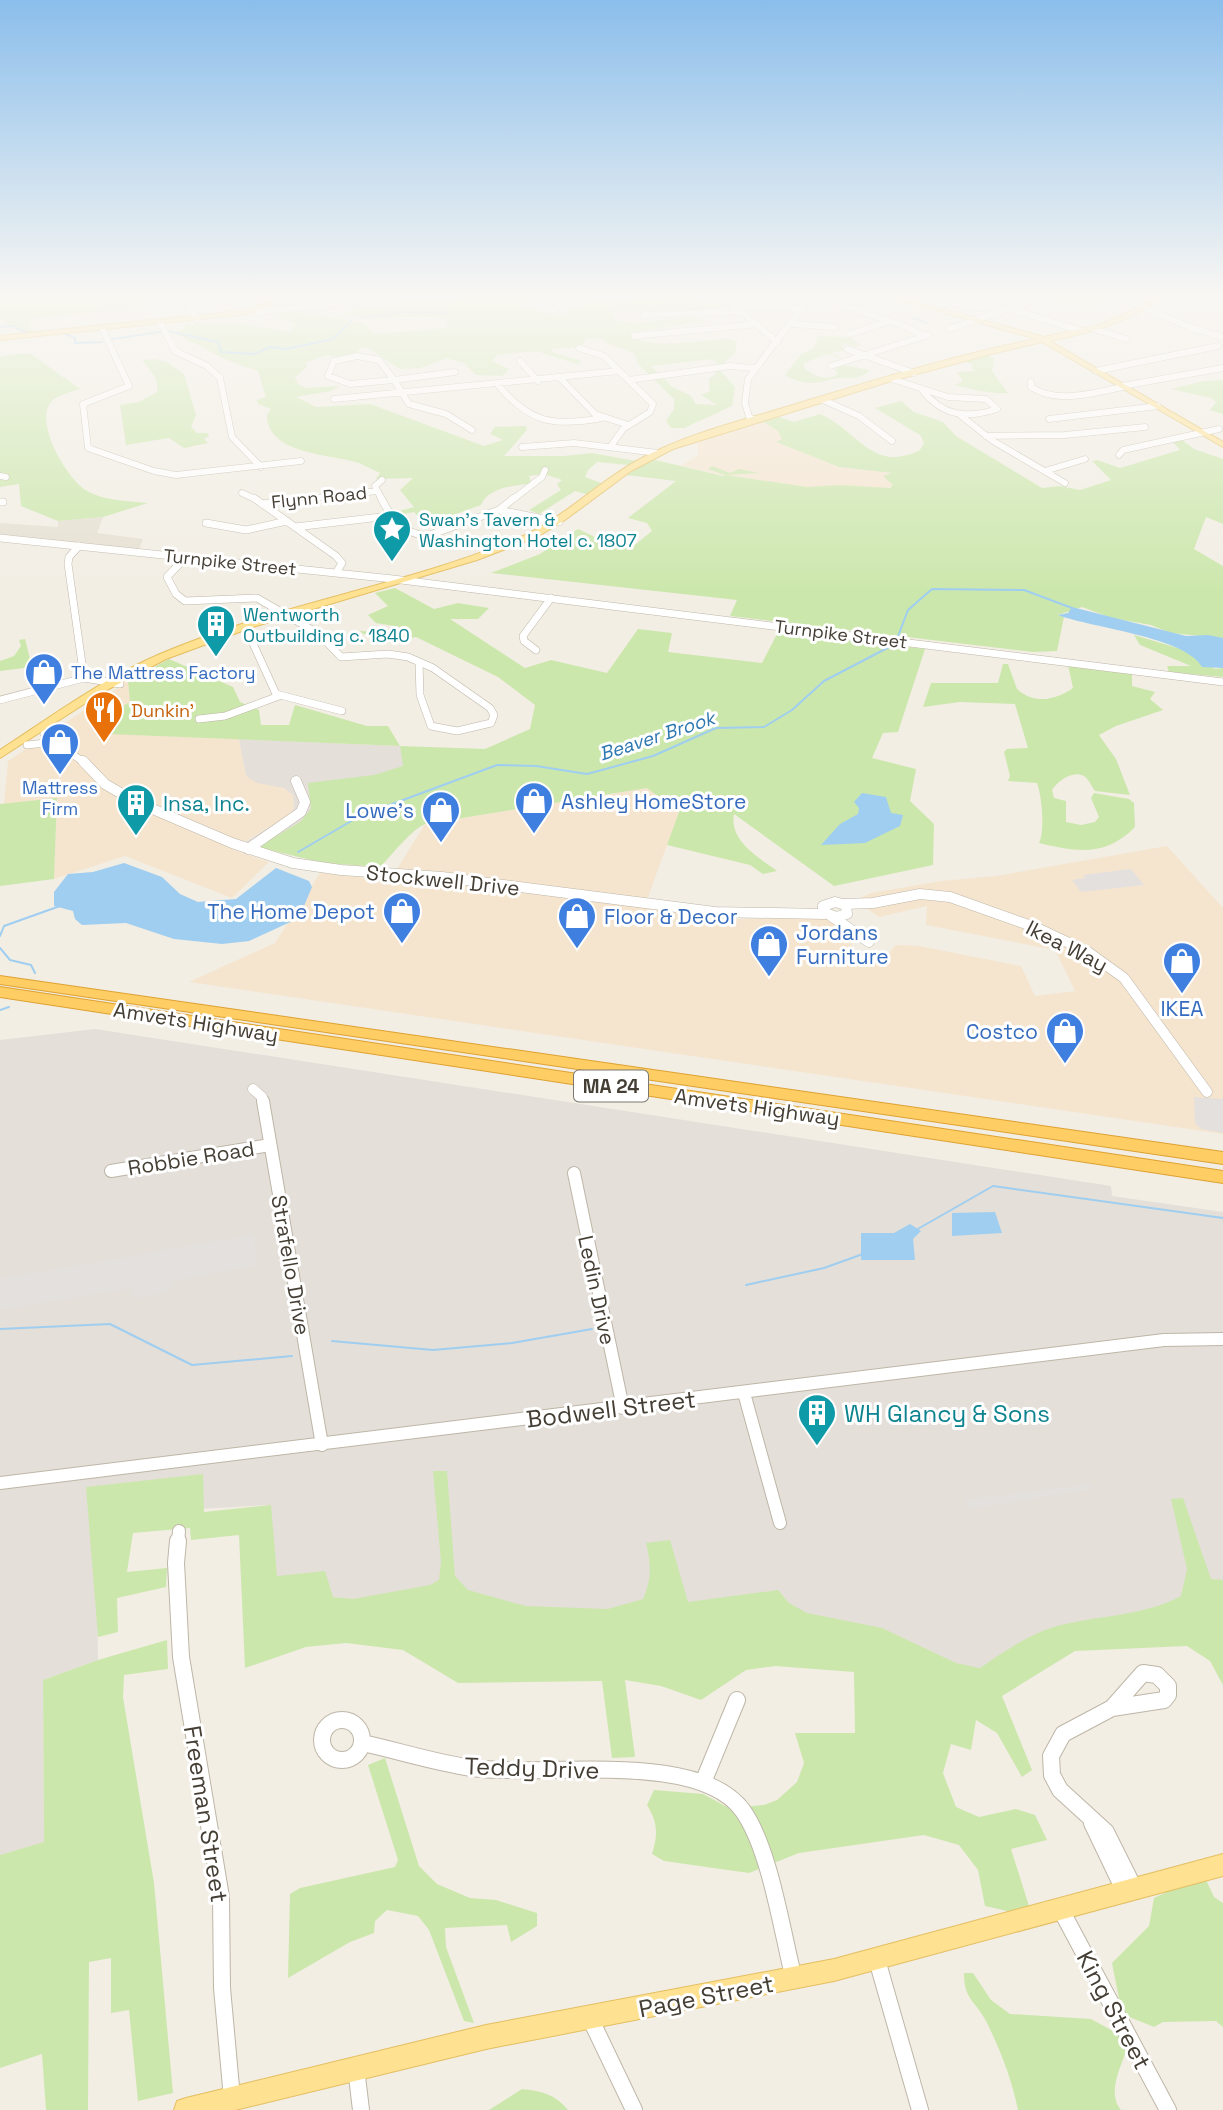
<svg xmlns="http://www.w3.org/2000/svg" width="1223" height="2110" font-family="'Space Grotesk',sans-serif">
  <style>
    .residential { fill: #e6e0d2 }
    .commercial { fill: #f5e5cf }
    .industrial { fill: #e4dfd9 }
    .green { fill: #cce7ac; fill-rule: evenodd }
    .parking { fill: #e3e0dd }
    .water { fill: #9fcef0 }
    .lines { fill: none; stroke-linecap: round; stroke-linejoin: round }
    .stream { stroke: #9fcef0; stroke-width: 2 }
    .minor-far4-casing { stroke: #beb6a7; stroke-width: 7 }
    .minor-far3-casing { stroke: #beb6a7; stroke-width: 8 }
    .minor-far2-casing { stroke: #beb6a7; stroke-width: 11 }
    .minor-far1-casing { stroke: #beb6a7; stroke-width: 14 }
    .minor-casing { stroke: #beb6a7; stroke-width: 18 }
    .major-casing { stroke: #e4be61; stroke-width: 2 }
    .highway-casing { stroke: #dea133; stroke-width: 2 }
    .minor-far4 { stroke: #fff; stroke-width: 6 }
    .minor-far3 { stroke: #fff; stroke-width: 7 }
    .minor-far2 { stroke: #fff; stroke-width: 10 }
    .minor-far1 { stroke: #fff; stroke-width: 12 }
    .minor { stroke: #fff; stroke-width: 16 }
    .major { fill: #fee191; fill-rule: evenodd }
    .highway { fill: #fecd63; fill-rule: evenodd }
    .labels { text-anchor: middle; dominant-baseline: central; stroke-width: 6; stroke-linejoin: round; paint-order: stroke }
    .far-street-label { font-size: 18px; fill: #443e34; stroke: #fff }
    .far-culture-label { font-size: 18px; fill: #0d838f; stroke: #fff; text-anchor: start }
    .far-shop-label { font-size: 18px; fill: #366cbe; stroke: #fff; text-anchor: start }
    .far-food-label { font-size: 18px; fill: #c56008; stroke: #fff; text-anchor: start }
    .far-water-label { font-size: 19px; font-style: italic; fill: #2d77b0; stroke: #fff }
    .shield { fill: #fff; stroke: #7c7871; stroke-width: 2 }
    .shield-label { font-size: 19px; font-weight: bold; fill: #443e34 }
    .shop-label { font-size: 21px; fill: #366cbe; stroke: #fff; text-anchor: start }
    .culture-label { font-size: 21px; fill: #0d838f; stroke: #fff; text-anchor: start }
    .street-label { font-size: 21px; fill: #443e34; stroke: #fff }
    .near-street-label { font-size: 24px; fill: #443e34; stroke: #fff }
    .near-culture-label { font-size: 24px; fill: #0d838f; stroke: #fff; text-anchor: start }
  </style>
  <rect width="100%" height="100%" fill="#f2eee4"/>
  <path class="residential" d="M103 517 97 533 143 539 138 551 0 536V523L58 527V521Z"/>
  <path class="commercial" d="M762 421 780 432 782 439 778 443 839 467 893 473 884 476 894 486 883 489 840 485 809 488 721 475 681 466 698 455V443Z
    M128 681 134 735 239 739 246 776 284 788 293 795 294 808 290 815 232 849 269 862 232 898 125 856 54 879 57 798 4 804 8 761Z
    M648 788 679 812 644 908 737 919 823 918 838 925 855 950 867 956 887 955 896 945 919 946 1021 966 1035 996 1075 991 1055 950 926 925 927 906 879 917 855 900 871 893 941 881 996 876 1167 846 1223 908V1134L189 982 275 943 320 873 392 877 425 824Z"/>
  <path class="industrial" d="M239 739 400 746 404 766 258 847 245 842 290 815 294 808 293 795 284 788 257 783 246 776Z
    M95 1029 1111 1186 1112 1196 1223 1212V1612L1073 1646 999 1698 869 1638 264 1606 267 1505 96 1515 98 1660 43 1680 44 1843 0 1855V1040Z"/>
  <path class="green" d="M0 295H141L148 307 30 319 32 333 23 334 0 319Z
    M477 295H533L525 303 527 307 558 316 590 302 701 295 692 300 718 304 723 309 621 310 614 312 613 318C642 331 675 311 704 321L630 333C641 352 708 339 729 339L737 341 735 353 718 368 735 387 732 406 684 428H671L666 421 674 409V399L638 364 634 353 608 344 602 339H586L581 347 552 349 554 353 579 360 580 365 536 351 497 355 492 361 509 369 502 376 476 375 464 363 447 358 420 368 400 369 368 348H361L354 355 341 357 326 355 305 363 307 367 295 377 298 384 306 388 340 386 331 391 296 397 316 407 370 404 484 446 503 440 490 434 495 427 526 426 527 430 504 456H564L592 453 636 461 629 465 597 462 588 470 585 477 601 483V486L594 488 589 495 575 491 539 514 529 510 561 490 557 484 562 480 544 474 529 476 531 482 528 484C511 486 488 488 481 505L425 525 414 512 394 516 392 513 414 507 400 490 413 478 376 479 380 473C373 470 366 466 359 463 332 454 267 455 267 415L271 409 258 404 257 400 266 397 258 371 227 360 174 333 184 329 187 323H234L290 332 295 324 274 316 295 311 363 323 375 334 447 328V320L442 317 358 318 344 312 406 301 455 300ZM712 359 718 364 715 375 709 378 710 391 701 395 717 405 696 404 690 395 672 387 651 366Z
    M1058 295H1102L1116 300 1088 308 1043 299Z
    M818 336 850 337 861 345 856 347 844 343 841 346 845 350 831 353 843 359 826 354 803 364 805 369C816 376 825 382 838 374L835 370 842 365 870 370C856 383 847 375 833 379 813 385 803 385 785 375L801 354 814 348Z
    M16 354H31L80 389C71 392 57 395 51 402 34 423 66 476 84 489 102 501 128 501 148 503L103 517 58 521 21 506 19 484 0 487V357Z
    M985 355 994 358 992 371 1008 393C991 394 972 389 955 385L963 381 957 372 976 371 971 368 973 365 964 361Z
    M155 359 167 362 184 374 196 415 191 427 197 433H208L209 436 204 439 208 443 184 448 169 438 126 445 120 405 139 402 157 392C160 380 150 370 142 360Z
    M1223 380V414L1210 410 1216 402 1211 398 1171 389 1204 381Z
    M901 401 914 412 943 422 956 436 1042 488 1060 486 1080 490 1111 480 1092 461 1097 460 1120 468 1180 450 1172 441 1181 439 1194 449 1223 459V524L1206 517 1194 549 1223 566V638L1170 633 1151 625 1112 618 1082 607 1058 615 1064 617 1057 651 1033 652 730 616 737 600 491 573 540 554 578 529 620 549 636 544 652 531 647 523 628 518 676 481 626 475 651 459 723 476 725 475 708 469 712 466 730 473 739 469 759 473 726 475 807 487 840 485 890 488 893 485 883 476 892 473 839 467 776 442 782 439 778 431 762 421 775 416 794 422 820 414C858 430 872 474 920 450L924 443 920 435 875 408Z
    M395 588 434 609 458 603 489 608 478 619H450L525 668 551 660 607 673 638 629 672 633 668 652 762 663 778 632 925 649 898 732 883 733 872 758 916 769 910 801 934 824 933 865 834 886 734 814C729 841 758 857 777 871L763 874 750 865 667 845 679 812 647 788 425 824C410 831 393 854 380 867L323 863 258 847 300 822 311 809 308 783 374 775 403 766 400 746 108 734 105 725 117 716 113 712 130 702 128 681 169 659 233 687 240 702 259 710 261 725H289L295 705 367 726H388L400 746 485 749 530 729 535 705 498 677 416 637 381 644 359 631 394 633 400 627 376 623 368 615 388 606 375 593Z
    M1134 635 1181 649 1215 669 1223 668V677L1169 672 1167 666H1191L1140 645Z
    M25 639 32 667 0 671V661L14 656 21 646 19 640Z
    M1003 664H1008L1017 689C1034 705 1056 700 1073 688L1068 665 1132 673V686L1155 692 1150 699 1163 710 1116 726 1099 735 1116 759 1130 795 1095 791C1091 786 1089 779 1084 776 1072 770 1058 781 1052 790L1054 798 1066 801V822L1081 825 1095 822 1099 817 1091 798 1094 793 1129 799 1134 803 1135 827C1106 857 1077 852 1039 843 1045 832 1042 796 1037 783L1008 781 1010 776 1004 752 1007 749 1028 748 1015 704 960 702 923 707 931 683H998Z
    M57 798 54 879 0 886V804Z
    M433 1471H447L455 1576 468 1590 525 1606 608 1609 643 1599C652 1579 651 1564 646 1543L670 1540 688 1602 778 1590 789 1603 807 1613 882 1628 956 1663 980 1668C1005 1651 1032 1632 1061 1625 1102 1615 1144 1616 1181 1596L1187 1569 1171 1499 1183 1498 1211 1579 1223 1580V1685L1210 1661 1187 1646 1075 1651 1002 1696 1032 1770 1022 1777 997 1733 976 1720 971 1750 951 1744 943 1773 956 1807 979 1817 1016 1809 1035 1815 1047 1840 1011 1849 1029 1906 1016 1913 985 1906 978 1870 959 1845 924 1835 799 1853 749 1873 664 1861 652 1854C658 1834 658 1823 647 1805L654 1790 703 1794 729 1808 764 1805 777 1800 797 1782 804 1763 795 1733H855L854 1672 775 1666 746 1670 701 1700 661 1686 625 1680 635 1757 612 1758 602 1681 458 1683 403 1650 346 1643 306 1647 245 1668 239 1535 191 1540 190 1528 133 1533 127 1572 167 1568 166 1587 117 1598 118 1632 98 1637 86 1487 203 1474 204 1512 271 1505 277 1576 325 1571 333 1597 353 1599 430 1585 439 1580 441 1562Z
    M167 1640 168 1669 124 1675 123 1697 154 1883 173 2093 138 2101 129 2010 111 2013V1958L89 1962 88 2110H46L42 2054 0 2068V1855L44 1842 43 1680 98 1660Z
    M385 1758 419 1866 437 1884 470 1898 496 1900 537 1913V1926L511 1942 507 1925 445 1928 446 1947 474 2023 464 2021 429 1930 418 1916 387 1910 375 1921 374 1933 350 1942 288 1978 290 1894 300 1888 395 1867 398 1860 368 1765Z
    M1206 1880 1214 1897 1223 1903V2027L1216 2021 1163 2022 1154 2027 1122 2014 1112 1963 1149 1926 1154 1898 1177 1887Z
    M964 1973H973L991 2000 1010 2014 1091 2019 1122 2036 1128 2046C1122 2065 1106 2092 1121 2110H1018C1012 2080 1000 2049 986 2021 975 2000 964 2000 964 1973Z
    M522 2089C541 2091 555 2094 568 2110H489Z"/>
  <path class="parking" d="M1131 869 1144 885 1081 892 1072 880 1085 878 1083 875Z
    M1194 1097 1223 1099V1133L1201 1129 1195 1123Z
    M253 1235 257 1265 170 1281 171 1291 135 1299 132 1288 0 1310V1279Z
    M1091 1484 1093 1489 973 1508 968 1509 964 1500Z"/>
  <path class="water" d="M1072 607 1186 636 1208 635 1223 638V668L1202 667C1186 637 1092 628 1058 615L1068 613Z
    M862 793 886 797 891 813 903 815 900 826 865 843 821 845 840 824 858 814 859 808 854 802Z
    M124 863 162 877 180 894 198 902 236 899 276 868 309 881 312 887 299 918 249 941 222 944 174 939 126 923 82 925 75 919 73 911 54 906V892L68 874 93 872Z
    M995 1212 1002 1233 952 1236V1213Z
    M910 1224 921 1231 913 1239 915 1260H861V1233H894Z"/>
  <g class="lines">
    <path class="stream" d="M360 318 402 312 449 313
      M913 318 927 323
      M0 327 12 326 27 333 53 331
      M167 331 218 342 221 352 254 354 270 347 286 349 333 339 351 321
      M66 334 75 338V343L102 342
      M112 339 160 332
      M897 639 908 610 932 589 1024 590 1072 608
      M298 852 360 816 497 765 536 766 587 774 653 756 716 728 764 727 792 710 824 681 893 645
      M0 936 4 926 60 906
      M0 948 10 960 31 965 35 973
      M0 1010 9 1007
      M916 1230 993 1186 1223 1218
      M746 1285 824 1268 863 1254
      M0 1329 110 1324 192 1365 292 1356
      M332 1341 433 1350 512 1343 592 1329"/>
    <defs>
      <path id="minor-far4" d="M182 295 197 319
        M264 295 278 297
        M722 295 777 342
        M777 295 794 309
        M811 295 905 326 924 336
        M1202 295 1223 300
        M562 298 601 295
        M951 302 981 308 1001 300 984 295
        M916 304 938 295
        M733 305 802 308
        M1144 307 1189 327 1223 337
        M934 309 965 295
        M1012 309 1081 331
        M552 311 563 304 562 298
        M257 312 413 295
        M644 315 741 311
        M160 322 175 351 207 366 220 378 232 437 261 467
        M793 324 835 327
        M102 328 129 386 83 404 88 448 154 471 176 475 301 461
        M1091 328 1126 339
        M949 329 1048 295
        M850 334 890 321
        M634 336 757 324
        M579 348 604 356 653 404 650 412 623 429 611 446
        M847 349 914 373
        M357 356 379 360 394 380 350 384 328 376 334 361Z
        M520 361 538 381
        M831 366 928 335
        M1096 371 1218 346
        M560 378 595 414 628 425
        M892 379 948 397 986 399 997 409C967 419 943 416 923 391
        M394 380 409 404 446 414 472 430
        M394 380 455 372
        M629 380 730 366 753 368
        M1031 382V387C1059 405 1094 392 1124 387
        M498 385C530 423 553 427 602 418
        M1122 386 1223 368
        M334 399 619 371
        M823 400 859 416 892 441
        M960 415 993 441 1065 483
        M1049 419 1158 406
        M755 420 749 417 745 403 748 379 811 295
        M986 436 1065 435 1145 427
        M522 447 574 443 658 453
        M1119 455 1123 450 1219 429
        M1045 471 1085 459
        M0 476 6 477
        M242 493 257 500
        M298 500 377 491
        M382 500 375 486 382 480
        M512 500 542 477 545 470"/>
      <path id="minor-far3" d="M254 498 336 556 342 563 336 573
        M381 498C391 518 404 534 427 536L499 510 514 498
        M0 502H3
        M262 504 314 498
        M499 510 559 522
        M206 523 246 530 287 521
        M295 527 389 516
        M0 538 393 579 1223 682
        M79 546 69 557 68 564 84 678
        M186 557 167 577 176 594 185 601 257 598 319 634 341 657 388 654 408 657 433 668 490 708 494 715 491 723 457 731 431 726 420 695 419 663
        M246 628 276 694 342 711
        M536 650 524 641 523 636 551 598
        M0 700 84 678 120 684
        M199 719 225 716 279 696
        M44 734 85 763
        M27 745 55 742"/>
      <path id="minor-far2" d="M83 761 105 784 134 801 232 843 293 863 341 870 442 877 715 912 825 914
        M248 849 301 812 305 802 296 781
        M835 902 846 905 847 914 836 917 823 912V906Z
        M844 904 873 903 920 894 950 897 1037 928 1088 952 1124 978 1207 1092
        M831 916 869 942
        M253 1089 262 1097 263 1103"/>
      <path id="minor-far1" d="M263 1101 322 1445
        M111 1171 270 1145
        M574 1173 623 1408
        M744 1393 780 1523
        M0 1483 1164 1340 1223 1339
        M178 1543 179 1531"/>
      <path id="minor" d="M178 1541 176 1563 181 1657 221 1897 222 1988 232 2098
        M1143 1673 1157 1675 1168 1686V1695L1164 1700 1112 1708Z
        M1112 1708 1063 1734 1051 1756 1052 1775 1060 1790 1106 1832 1135 1890
        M322 1740a20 20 0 1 1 40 0a20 20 0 1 1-40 0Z
        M363 1743C399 1751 436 1763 472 1768 543 1778 699 1749 743 1811 770 1849 782 1932 794 1979
        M704 1780 737 1700
        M1092 1823 1125 1892
        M1061 1910 1168 2110
        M877 1960 920 2110
        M590 2018 634 2110
        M356 2068 361 2110"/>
      <path id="major" d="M882 295H894L1044 337 1098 325 1140 307 1156 295H1164C1132 322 1090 333 1050 341L1223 442V447L1042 342 991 354 888 382 673 449 631 471 565 520 537 537 477 560 253 627 166 659 103 692 0 758V750C52 716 102 679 160 654 274 605 399 587 514 540 566 519 602 476 652 453 697 431 748 419 796 404 875 380 955 355 1036 339Z
        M269 301 271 304 249 314 0 340V336L247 310Z
        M1223 1854V1876L834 1981 486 2049 235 2110H174L177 2101 186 2098 486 2025 834 1959Z"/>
      <path id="highway" d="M0 976 1223 1152V1164L0 984Z
        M0 987 1223 1171V1183L0 997Z"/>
    </defs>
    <use href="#minor-far4" class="minor-far4-casing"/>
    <use href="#minor-far3" class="minor-far3-casing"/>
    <use href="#minor-far2" class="minor-far2-casing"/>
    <use href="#minor-far1" class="minor-far1-casing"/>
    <use href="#minor" class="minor-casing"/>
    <use href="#major" class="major-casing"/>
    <use href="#highway" class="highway-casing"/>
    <use href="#minor-far4" class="minor-far4"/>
    <use href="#minor-far3" class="minor-far3"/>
    <use href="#minor-far2" class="minor-far2"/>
    <use href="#minor-far1" class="minor-far1"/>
    <use href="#minor" class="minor"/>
    <use href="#major" class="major"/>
    <use href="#highway" class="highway"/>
  </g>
  <linearGradient id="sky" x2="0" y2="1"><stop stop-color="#8bbeeb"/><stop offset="0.5" stop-color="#f9f7f3"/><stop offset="1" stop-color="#f9f7f3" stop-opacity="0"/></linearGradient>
  <rect width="1223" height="591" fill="url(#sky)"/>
  <defs>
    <symbol id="sight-pin" viewBox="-11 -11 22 30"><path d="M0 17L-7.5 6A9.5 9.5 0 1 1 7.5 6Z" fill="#0f9aa8" stroke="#fff"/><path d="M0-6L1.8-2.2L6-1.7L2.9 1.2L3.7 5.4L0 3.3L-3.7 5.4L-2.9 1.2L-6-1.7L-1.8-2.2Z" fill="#fff"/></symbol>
    <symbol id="building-pin" viewBox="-11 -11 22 30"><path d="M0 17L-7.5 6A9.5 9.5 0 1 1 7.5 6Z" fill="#0f9aa8" stroke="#fff"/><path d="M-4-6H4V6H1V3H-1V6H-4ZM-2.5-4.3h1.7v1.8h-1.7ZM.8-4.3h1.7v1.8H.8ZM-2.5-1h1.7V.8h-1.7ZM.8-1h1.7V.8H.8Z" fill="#fff"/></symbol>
    <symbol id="shop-pin" viewBox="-11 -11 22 30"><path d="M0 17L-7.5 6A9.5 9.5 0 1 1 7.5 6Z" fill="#3f7fe0" stroke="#fff"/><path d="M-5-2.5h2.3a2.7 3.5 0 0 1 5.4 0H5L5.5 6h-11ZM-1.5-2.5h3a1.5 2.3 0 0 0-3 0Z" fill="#fff"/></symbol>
    <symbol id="restaurant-pin" viewBox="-11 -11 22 30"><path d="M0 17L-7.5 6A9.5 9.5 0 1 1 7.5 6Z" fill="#e8710a" stroke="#fff"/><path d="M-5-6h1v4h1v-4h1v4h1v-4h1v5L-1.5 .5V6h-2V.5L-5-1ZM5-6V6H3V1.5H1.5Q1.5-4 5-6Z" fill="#fff"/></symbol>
  </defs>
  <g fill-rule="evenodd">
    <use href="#sight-pin" x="370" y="507" width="44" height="60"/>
    <use href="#building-pin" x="194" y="602" width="44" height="60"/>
    <use href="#shop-pin" x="22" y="650" width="44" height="60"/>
    <use href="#restaurant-pin" x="82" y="688" width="44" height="60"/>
    <use href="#shop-pin" x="38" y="720" width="44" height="60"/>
    <use href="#shop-pin" x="512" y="779" width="44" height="60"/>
    <use href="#building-pin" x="114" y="781" width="44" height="60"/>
    <use href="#shop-pin" x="419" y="788" width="44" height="60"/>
    <use href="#shop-pin" x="380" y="889" width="44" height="60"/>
    <use href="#shop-pin" x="555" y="894" width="44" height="60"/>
    <use href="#shop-pin" x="747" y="922" width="44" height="60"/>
    <use href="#shop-pin" x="1160" y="939" width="44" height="60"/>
    <use href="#shop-pin" x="1043" y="1009" width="44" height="60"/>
    <use href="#building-pin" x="795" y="1391" width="44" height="60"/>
  </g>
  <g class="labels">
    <g class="far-street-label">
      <text transform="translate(319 497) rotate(-6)">Flynn Road</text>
      <text transform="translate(230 562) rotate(6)">Turnpike Street</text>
      <text transform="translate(841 634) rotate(7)">Turnpike Street</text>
    </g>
    <g class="far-culture-label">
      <text x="419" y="519">Swan's Tavern &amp;<tspan x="419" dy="21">Washington Hotel c. 1807</tspan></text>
      <text x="243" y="614">Wentworth<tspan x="243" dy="21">Outbuilding c. 1840</tspan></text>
    </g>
    <g class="far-shop-label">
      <text x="71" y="672">The Mattress Factory</text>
      <text x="60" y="787" text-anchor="middle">Mattress<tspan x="60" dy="21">Firm</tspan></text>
    </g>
    <g class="far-food-label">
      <text x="131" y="710">Dunkin'</text>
    </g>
    <g class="far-water-label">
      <text transform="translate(657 736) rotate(-18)">Beaver Brook</text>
    </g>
    <rect class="shield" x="574" y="1070.5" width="74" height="31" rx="5"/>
    <g class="shield-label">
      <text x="611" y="1086">MA 24</text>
    </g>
    <g class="shop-label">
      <text x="561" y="801">Ashley HomeStore</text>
      <text x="414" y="810" text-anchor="end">Lowe's</text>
      <text x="375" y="911" text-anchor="end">The Home Depot</text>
      <text x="604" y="916">Floor &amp; Decor</text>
      <text x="796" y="932">Jordans<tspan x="796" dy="24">Furniture</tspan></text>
      <text x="1182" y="1008" text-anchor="middle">IKEA</text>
      <text x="1038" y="1031" text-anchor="end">Costco</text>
    </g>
    <g class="culture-label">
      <text x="163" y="803">Insa, Inc.</text>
    </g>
    <g class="street-label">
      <text transform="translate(443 880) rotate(6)">Stockwell Drive</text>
      <text transform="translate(1067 946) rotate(27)">Ikea Way</text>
      <text transform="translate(196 1022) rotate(9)">Amvets Highway</text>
      <text transform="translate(757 1107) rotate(8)">Amvets Highway</text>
      <text transform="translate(191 1158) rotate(-9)">Robbie Road</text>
      <text transform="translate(291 1265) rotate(80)">Strafello Drive</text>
      <text transform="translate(597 1290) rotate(78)">Ledin Drive</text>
    </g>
    <g class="near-street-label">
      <text transform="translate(611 1409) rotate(-7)">Bodwell Street</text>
      <text transform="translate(532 1768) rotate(2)">Teddy Drive</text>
      <text transform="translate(206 1814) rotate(81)">Freeman Street</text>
      <text transform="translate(706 1996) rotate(-11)">Page Street</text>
      <text transform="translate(1114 2010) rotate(62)">King Street</text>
    </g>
    <g class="near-culture-label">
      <text x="844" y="1413">WH Glancy &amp; Sons</text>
    </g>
  </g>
</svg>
